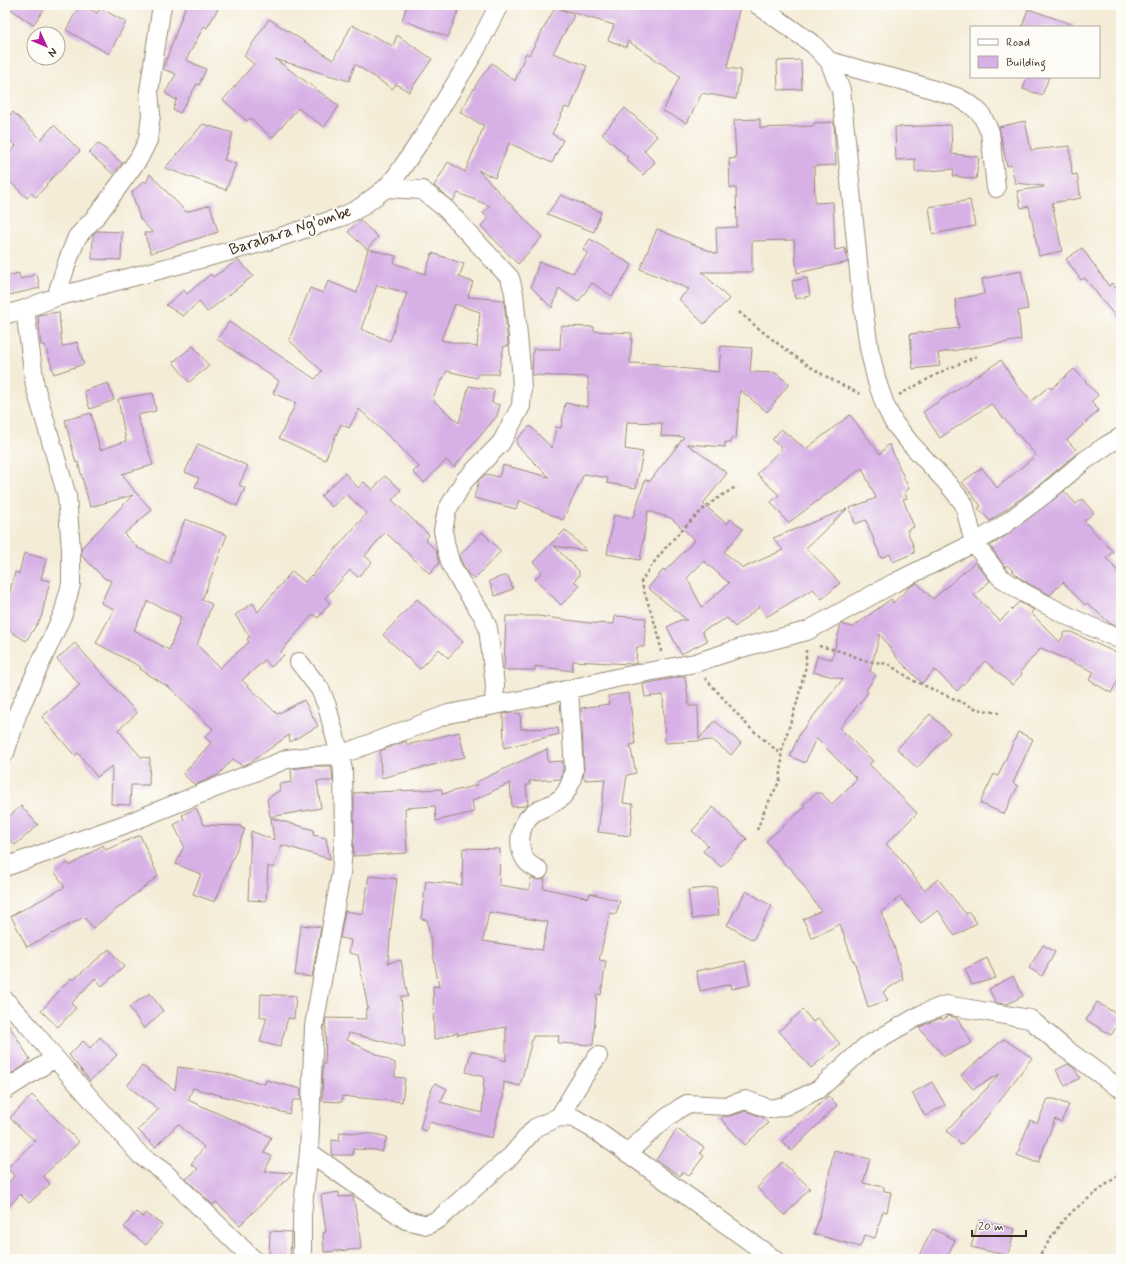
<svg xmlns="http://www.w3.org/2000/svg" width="1126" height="1264" font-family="Mynerve,sans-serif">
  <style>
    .building { fill: #d7b0e6; fill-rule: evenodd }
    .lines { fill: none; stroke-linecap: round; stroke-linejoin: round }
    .minor-casing { stroke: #988b7a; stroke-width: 20 }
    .path { stroke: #988b7a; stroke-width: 2.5; stroke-dasharray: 3 3; stroke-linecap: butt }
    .minor { stroke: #fff; stroke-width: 18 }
    .labels { text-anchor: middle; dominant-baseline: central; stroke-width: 4; stroke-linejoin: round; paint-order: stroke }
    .street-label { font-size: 16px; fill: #3b2a1e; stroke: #fdfcf7 }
  </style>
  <rect width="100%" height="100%" fill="#fdfcf7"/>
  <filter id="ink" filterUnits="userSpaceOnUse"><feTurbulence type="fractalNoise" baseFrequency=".025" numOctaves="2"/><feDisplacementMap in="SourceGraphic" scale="8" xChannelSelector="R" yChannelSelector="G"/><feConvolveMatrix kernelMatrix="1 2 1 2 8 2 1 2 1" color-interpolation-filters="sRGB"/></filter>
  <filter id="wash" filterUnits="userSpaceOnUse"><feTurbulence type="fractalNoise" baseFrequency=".012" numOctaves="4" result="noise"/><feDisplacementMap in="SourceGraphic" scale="16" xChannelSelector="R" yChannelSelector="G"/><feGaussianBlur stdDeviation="0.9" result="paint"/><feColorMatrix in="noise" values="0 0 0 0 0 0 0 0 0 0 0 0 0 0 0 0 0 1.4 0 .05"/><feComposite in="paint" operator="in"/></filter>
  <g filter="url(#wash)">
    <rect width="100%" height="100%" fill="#f4ecd7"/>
    <g id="blocks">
      <path class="building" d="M5 5H47L33 25Z
        M80 5H83L97 13 100 8 126 22 109 54 66 30Z
        M186 5H220L207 28 204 26 186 60 206 69 199 85 197 84 180 113 173 110 177 98 176 100 165 93 176 74 163 69Z
        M407 5H460L448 37 402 20Z
        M560 5H740L727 68 741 70 736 99 702 93 687 123 663 111 680 76 628 41 626 47 608 40 614 25 561 9 574 16 553 53 587 66 570 109 565 107 552 134 563 140 552 163 509 143 495 178 478 170 542 237 518 264 481 226 488 218 483 213 490 206 458 193 453 201 434 186 448 162 465 172 484 126 460 112 479 80 492 63 515 81 526 53 529 55 556 6 560 8Z
        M1028 9 1074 25V27H1022Z
        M269 19 333 60 352 25 393 46 397 35 432 59 409 92 396 84 392 89 355 64 349 81 275 59 339 106 324 127 298 108 272 138 250 118 247 121 223 100 254 64 244 56Z
        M801 60 802 89 778 90 777 61Z
        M1027 77H1049L1042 95 1023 89Z
        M625 108 657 136 644 151 655 162 643 175 626 159 628 157 602 134Z
        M13 112 41 139 54 125 80 151 46 184 47 185 36 197 31 193 27 198 5 177V158L16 146 5 135V120Z
        M760 119V128L814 126V123L834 122 836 165 814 166 815 203 833 202 835 250 845 248 848 262 797 273 794 240 752 241V272H702L729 299 704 324 679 299 689 289 640 269 657 229 717 254 716 228 737 227 736 188H730L729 159 736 158 734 120Z
        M1025 121 1031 150 1070 146 1072 175 1077 174 1081 198 1052 203 1062 251 1039 256 1029 206 1021 208 1017 191 1044 187V186L1015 183 1011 165 1007 166 999 127Z
        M203 124 233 133 224 160 236 164 226 190 165 168Z
        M951 125 952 154 979 157 976 179 953 176 954 169 915 172V159L896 160 895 127Z
        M98 143 122 163 113 174 89 153Z
        M150 174 186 212 210 205 218 232 151 253 144 233H153L140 219 132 192 144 181 146 183Z
        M561 195 601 212 594 232 547 214Z
        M970 200 975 226 933 234 929 207Z
        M360 220 378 237 367 249 348 232Z
        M96 231 122 232 121 260 92 259 93 235Z
        M590 239 632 265 612 296 592 283 578 302 559 288 552 308 531 287 539 262 573 273 588 253 583 250Z
        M1082 248 1109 286 1112 283 1121 294V324L1085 278 1081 280 1066 259Z
        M368 249 396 256 394 263 425 274 432 253 464 264 459 277 473 282 468 297 504 300 508 346H504L498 374H478L477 378 447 371 432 399 459 423 469 386 494 390 492 403 500 405 497 416 454 467 446 460 424 483 413 472 419 467 397 444 359 409 349 428 341 424 325 460 279 438 296 403 273 393 279 381 217 339 229 322 315 379 322 371 289 340 310 288 323 293 328 281 357 293ZM377 285 407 293 390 341 361 329ZM455 304 480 312 477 347 441 340Z
        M238 260 253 276 207 312 199 302 183 316 166 305 184 290 187 294 211 274 213 277Z
        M1021 271 1028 309 1018 311 1021 340 938 353 940 366 913 369 910 334 959 328 955 299 984 294 982 279Z
        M19 273 20 279 37 274 40 288 5 296V277Z
        M807 278 810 296 795 299 792 281Z
        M59 312 62 347 77 342 84 364 54 374 45 345H41L38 315Z
        M561 326 594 327V331L632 333 630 363 659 364V366L719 372 721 346 752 348 750 372 776 373 789 384 767 412 740 390 736 438H731V443L725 442V447L687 444 727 473 703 504 727 524 731 519 743 529 724 552 743 568 783 550 773 538 847 509 806 548 840 583 822 599 813 589 766 617 760 606 735 627 727 618 702 631 707 641 681 654 667 627 680 620H687L648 588 664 569 665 571 695 540 671 518 648 511 640 560 607 554 614 515 633 518 645 480 650 481 684 437 661 436 662 423 627 422 625 449 643 452 636 488 607 483 608 478 584 474 563 520 519 500 516 509 474 498 479 480 486 474 499 477 503 465 549 477 517 445V439L530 426 552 448 556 427 561 428 565 403 588 407V377L532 375 533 349H560ZM704 561 729 583 702 607 687 578Z
        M193 346 209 366 189 382 173 362Z
        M1001 360 1017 385 1032 401 1049 386 1051 389 1074 369 1098 395 1091 402 1099 410 1067 440 1078 452 1038 486 990 521 978 508 981 506 962 482 982 468 997 488 1036 455 991 404 940 438 923 412Z
        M108 383 114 400 90 409 84 391Z
        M153 393 156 411 137 415 153 465 122 474 135 492 152 510 124 534 138 548 169 563 185 519 227 535 202 600 212 604 197 645 220 668 249 642 247 639 250 637 235 615 253 603 258 612 292 571 305 582 311 575 312 576 367 513 346 494 332 507 321 496 345 473 358 488 364 482 372 490 385 476 401 490 392 500 429 535 425 540 436 550 439 563 430 574 385 532 365 556 372 562 358 577 350 570 325 598 330 603 318 618 313 614 281 652 284 655 271 667 265 660 242 680 277 714 304 700 318 726 290 742 289 735 251 762 242 766 233 759 218 775 195 785 183 774 211 743 205 737 213 729 170 688 140 669 141 667 96 643 114 609 101 603 111 581 104 578 82 556 81 548 133 495 90 507 78 462 76 463 65 420 91 413 100 450 126 441 118 399ZM148 601 181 617 169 650 134 630Z
        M850 415 880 454 889 444 909 489 904 492 907 498 903 499 914 527 907 530 914 548V553L893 562 890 554 881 558 866 520 855 524 850 508 876 498 862 468 788 523 771 502 779 495 757 474 782 448 772 440 781 429 806 449Z
        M198 444 248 466 239 485 245 488 237 506 195 487 199 478 185 472Z
        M1064 491 1076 504 1082 499 1094 513 1084 521 1113 552 1106 558 1121 575V628L1111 624 1087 603 1085 605 1063 582 1050 595 1029 584 1019 577 1007 565 1005 567 990 546 1007 535Z
        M565 530 587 551 554 546 579 571V576L574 581 580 586 561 605 535 579 542 572 533 562Z
        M482 532 501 551 474 579 467 573 459 556Z
        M24 553 46 559 41 579 50 581 41 618 26 641 5 628V611L15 572 19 574Z
        M975 562 990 581 974 595 1000 621 1019 602 1034 610 1031 613 1060 642 1065 632H1071L1121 655V675L1111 693 1089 680 1094 672 1041 648 1020 672 1022 674 1012 685 985 661 957 691 935 670 922 683 898 659 880 634 870 671 876 675 866 690 868 692 840 728 873 761 869 764 917 813 886 844 899 857 924 890 938 879 966 914 969 912 977 923 955 936 938 910 921 923 900 897 881 912 894 946 903 979 883 992 888 1000 868 1007 854 960 853 961 840 924 812 938 803 919 821 911 789 866 787 867 766 841 805 807 803 805 816 793H821L832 804 857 779 816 738 805 763 790 756 800 733 843 679 813 672 817 656 832 659 841 624 853 627 891 599 893 603 910 587 917 583 933 599Z
        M503 576H508L513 589 495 596 489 581Z
        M417 599 463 642 448 658 439 649 420 669 383 635Z
        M506 616H538L589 623 614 624 615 616 646 618 644 647H637L636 664H631L573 661 572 671 535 666V670H504Z
        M75 643 137 713 118 730 141 757 150 758 149 785H131L130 805 111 804 112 766 97 777 78 753 75 756 42 717 80 685 57 659Z
        M685 676 689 706H698L699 739 715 721 741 743 731 755 713 740 665 743 663 695 645 697 643 684Z
        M629 693 635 744 630 745 636 773 627 775 623 803 633 804 630 836 598 832 605 779 585 780V778H583L584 769 581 708 609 704 608 696Z
        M520 713 521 729 558 728 559 734 504 748 503 714Z
        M930 714 950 733 917 768 897 749Z
        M459 732 465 757 381 778 380 751 406 741 407 745Z
        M1018 732 1033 739 1013 783 1018 786 1004 814 980 803 994 774 998 776Z
        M547 749 548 762 563 761V769L561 779 529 781 530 785H526L528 804 525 806 512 807 510 783 472 801 474 812 436 821 435 806 405 808 407 853 353 856 354 835V793L442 789V794L478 785 476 782Z
        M313 766H331L333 781H317L321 808 270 817 267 799 280 790 279 784 292 782 291 769Z
        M21 806 38 825 15 845 5 834V820Z
        M713 807 747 839 721 867 703 851 708 845 692 831Z
        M196 808 204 825 241 826V828L245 829 215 902 193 894 201 874 176 864 184 846 174 825 184 819 182 815Z
        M271 818 314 830 313 835 326 838 330 859 282 845 273 868 268 866 266 901 248 900 251 831 274 840Z
        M140 835 158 876 93 928 84 917 27 947 11 916 65 887 55 872 68 863 70 866 103 845 106 850Z
        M463 848 500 849 499 885 529 890 531 878 539 880 545 879 543 888 589 898 590 893 620 901 616 914 610 913 599 960 606 961 601 995 597 994 593 1045 558 1043 559 1036H533L520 1086 504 1082 503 1099H502L492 1138 430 1122 426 1131 420 1129 429 1095 435 1083 447 1089 440 1102 482 1113 484 1077 466 1072 471 1051 506 1061V1027L457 1035 458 1032 434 1040 433 986 439 987 427 920 421 919 426 881 462 885ZM489 912 548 922 542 950 483 941Z
        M369 876 397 879 391 926 388 963 401 960 408 997 401 996 405 1047 349 1033 347 1040 395 1063V1077L405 1078 402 1102 342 1096V1102L322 1101 323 1064H325L326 1027H325L326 1018 367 1019 366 1009H368L358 955 349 953 351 940 340 938 345 911 363 914Z
        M716 887 719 915 692 919 688 890Z
        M746 891 772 906 753 940 727 925Z
        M301 925 321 927 312 977 295 975Z
        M1043 945 1055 952 1042 976 1029 968Z
        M109 949 124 967 102 986 95 978 71 1004 76 1008 58 1027 41 1011 71 978 73 980Z
        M987 958 996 978 972 985 965 969Z
        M745 961 750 985 732 989 731 984 700 991 696 971Z
        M1013 976 1023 996 1007 1004 996 1003 989 989Z
        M150 993 163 1011 144 1029 129 1007Z
        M261 994 296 996 294 1019 288 1018 280 1047 260 1042 267 1017H260Z
        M1097 1002 1121 1017V1020L1111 1035 1086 1020Z
        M803 1010 813 1022 818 1018 840 1044 811 1068 779 1031Z
        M949 1016 957 1018 972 1043 944 1056 919 1028 926 1024 941 1018 942 1020Z
        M5 1019 30 1059 24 1066 5 1078Z
        M100 1037 117 1055 90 1081 69 1055 83 1041 90 1048Z
        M1004 1039 1032 1058 982 1123 961 1145 947 1131 1000 1074 973 1089 961 1075Z
        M1068 1064 1075 1069 1080 1078 1065 1086 1056 1070Z
        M142 1066 175 1090 178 1067 222 1073 265 1084 266 1080 301 1089V1100H293L289 1114 193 1088 188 1100 271 1137 264 1153 272 1156 265 1171 293 1173 240 1225 216 1202 213 1205 186 1179 198 1169 191 1164 204 1147 178 1124 155 1147 138 1130 159 1109 127 1086Z
        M932 1082 945 1105 925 1116 912 1093Z
        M32 1095 79 1142 43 1176 50 1184 29 1203 20 1194 5 1211V1186L14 1176 7 1168 35 1141 10 1118Z
        M828 1096 837 1105 792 1151 781 1142Z
        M1048 1099H1054L1069 1105 1061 1122 1055 1119 1038 1163 1017 1155 1030 1120 1037 1123Z
        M746 1111 762 1117 768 1123 745 1145 721 1119 724 1116H730Z
        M677 1129 704 1147 700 1153 704 1156 689 1176 682 1172 680 1176 656 1160Z
        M340 1132 375 1134 387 1137 382 1152 376 1150 353 1149V1155H332V1140L339 1141Z
        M834 1150 870 1159 863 1183 884 1187V1191L891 1192 887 1212 883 1211 875 1238 865 1235 860 1247 814 1234 821 1212Z
        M782 1162 810 1188 785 1215 757 1188Z
        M339 1192V1197L353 1196 359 1227 361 1249 324 1252 323 1233 326 1232 321 1195Z
        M136 1212 143 1217 146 1213 162 1225 146 1245 124 1227Z
        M979 1220 1015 1229 1008 1256 971 1247Z
        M933 1229 955 1240 946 1259H917Z
        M270 1231 291 1232 290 1259H269Z"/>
    </g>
  </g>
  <g filter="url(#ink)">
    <use href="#blocks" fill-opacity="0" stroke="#988b7a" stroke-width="1"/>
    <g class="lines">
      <defs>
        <path id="minor" d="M758 5 814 45 829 61 841 90 861 292 869 348 877 382 885 405 894 423 910 443 948 484 964 504 974 543 1000 577 1024 593 1070 617 1121 640
          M829 61 872 73 909 82 957 97 971 105 981 114 990 132 996 188
          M386 188 422 190 446 209 510 278 514 293 521 368 522 391 521 406 501 443 464 481 447 510 443 530 446 547 451 565 460 581 483 616 488 628 495 685 494 704
          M56 297 68 260 77 237 99 213 139 158 148 140 151 114 149 91 162 5
          M5 315 25 309 56 297 268 241 344 216 361 207 386 188 397 175 423 137 474 53 499 5
          M299 662 320 689 327 706 340 755 343 770 344 835 341 873 314 1026 309 1152 302 1215V1259
          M5 753 18 712 63 614 71 584V550L67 496 35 386 25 309
          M5 867 123 825 287 759 312 756 340 755 448 714 537 697 616 678 695 663 741 648 807 631 894 583 974 543 1001 527 1045 494 1084 461 1107 445 1121 437
          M539 870C535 868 530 865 527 862 516 848 519 825 532 814 541 807 554 805 562 797 569 790 572 780 574 770L569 690
          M5 1000 29 1026 55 1058 140 1155 164 1172 253 1259
          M5 1090 55 1058
          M559 1117C572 1097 583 1075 598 1056
          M309 1152 406 1220 427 1225 439 1219 511 1156 535 1128 559 1117 574 1118 595 1130 636 1159 774 1259
          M627 1153 665 1119 680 1108 687 1104 727 1106 746 1100 770 1109 785 1106 819 1089 865 1047 922 1014 946 1005 1030 1019 1063 1047 1116 1086 1121 1088"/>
      </defs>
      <use href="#minor" class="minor-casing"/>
      <path class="path" d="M739 312C778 345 816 375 863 395
        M899 395 943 371 977 356
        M819 646 840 651 867 661 888 664 914 681 977 709 999 713
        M661 652 659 636 641 582C655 557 688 521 711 503 719 497 728 492 737 486
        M705 678 749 727 781 754
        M757 830 765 809 780 780 782 764 781 754 783 746 797 702 806 666V650
        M1037 1259 1061 1223 1074 1210 1121 1173"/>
      <use href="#minor" class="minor"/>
    </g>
  </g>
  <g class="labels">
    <g class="street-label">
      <text transform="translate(290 231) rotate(-18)">Barabara Ng'ombe</text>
    </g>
  </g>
  <rect width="1126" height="1264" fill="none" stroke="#fdfcf7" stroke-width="20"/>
  <rect x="970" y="26" width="130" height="52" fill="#fdfcf7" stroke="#afa8a0"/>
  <rect x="978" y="39" width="20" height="6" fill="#ffffff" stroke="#afa8a0"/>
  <text x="1006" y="46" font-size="12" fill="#3b2a1e">Road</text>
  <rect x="978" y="56" width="20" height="12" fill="#d7b0e6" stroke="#afa8a0"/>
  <text x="1006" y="66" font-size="12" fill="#3b2a1e">Building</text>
  <g transform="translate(46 46) rotate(134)"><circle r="19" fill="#fdfcf7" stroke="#afa8a0"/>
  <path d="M0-3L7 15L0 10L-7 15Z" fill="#b5179e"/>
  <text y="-6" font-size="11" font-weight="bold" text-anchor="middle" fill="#3b2a1e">N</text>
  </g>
  <path d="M972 1230v6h54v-6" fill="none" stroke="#3b2a1e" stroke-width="2"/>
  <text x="978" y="1230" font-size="12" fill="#3b2a1e" stroke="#fdfcf7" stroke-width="3" paint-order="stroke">20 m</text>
</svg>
